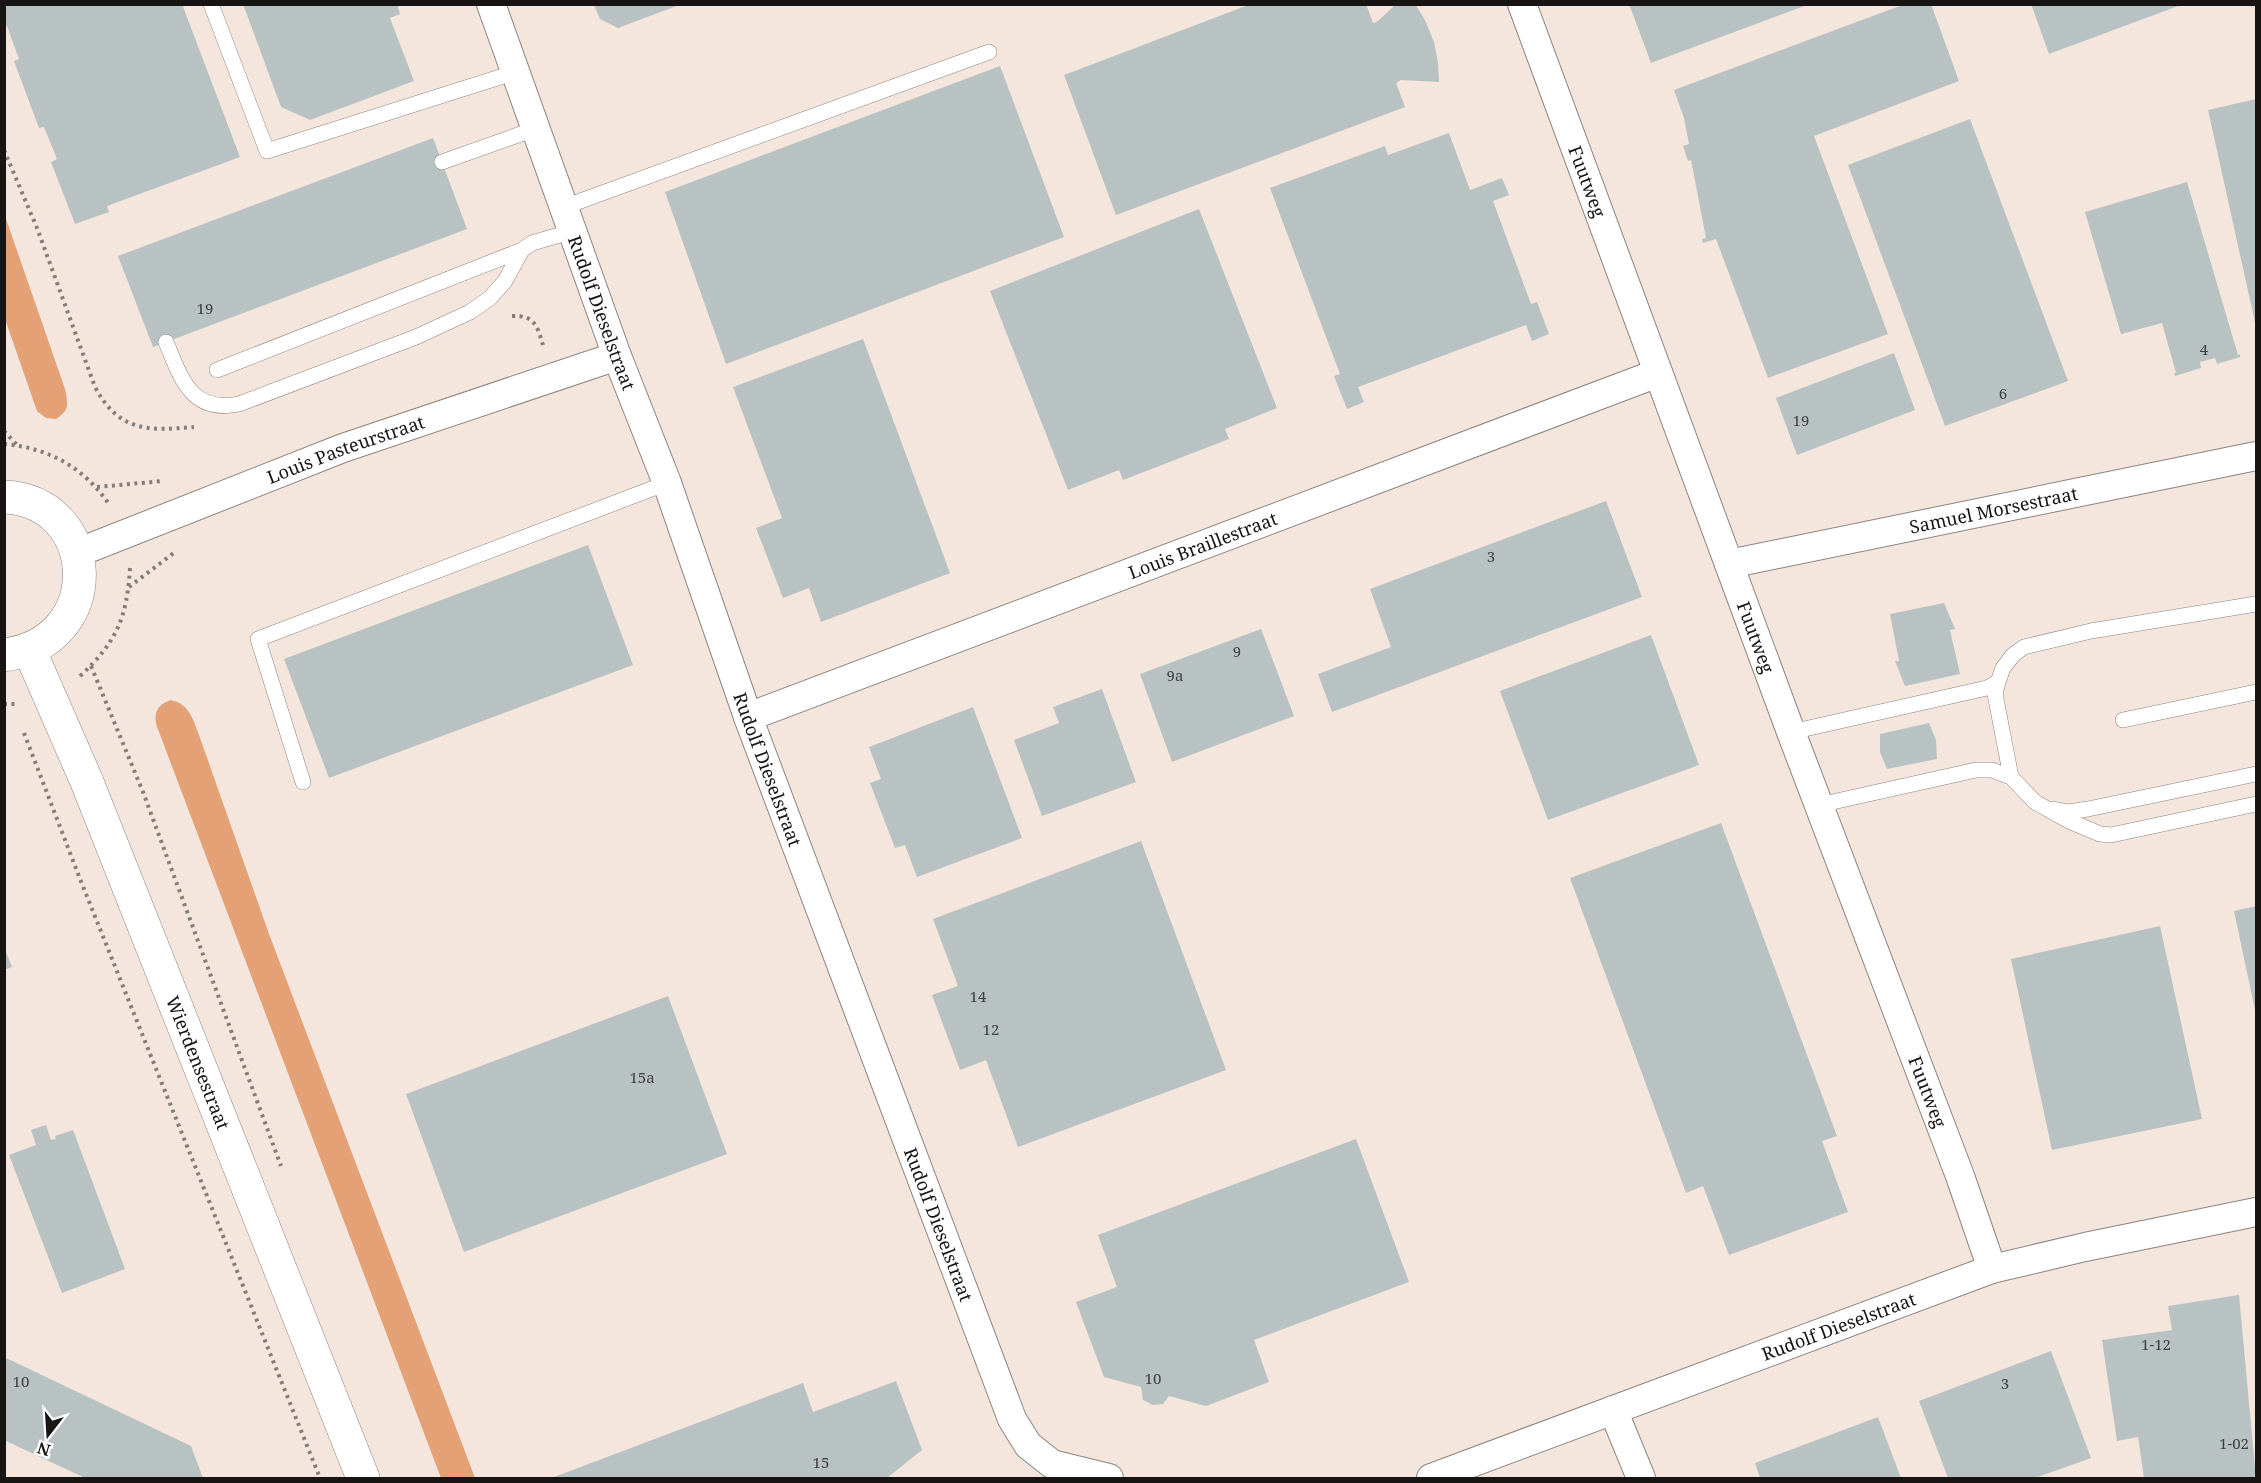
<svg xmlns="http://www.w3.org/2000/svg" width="2261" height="1483" font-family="'Noto Serif',serif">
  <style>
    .built { fill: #f4e6dd }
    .water { fill: #e3a175 }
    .building { fill: #b9c2c2 }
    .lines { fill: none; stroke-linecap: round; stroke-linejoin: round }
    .service-casing { stroke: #8b8581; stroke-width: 16 }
    .minor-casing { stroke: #8b8581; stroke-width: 30 }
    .tertiary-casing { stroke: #8b8581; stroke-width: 34 }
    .path { stroke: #827e7b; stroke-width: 4; stroke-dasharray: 3 4.5; stroke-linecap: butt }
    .service { stroke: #fff; stroke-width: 15 }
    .minor { stroke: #fff; stroke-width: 28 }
    .tertiary { stroke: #fff; stroke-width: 33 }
    .labels { text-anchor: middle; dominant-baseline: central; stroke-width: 4.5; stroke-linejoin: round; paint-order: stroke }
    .number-label { font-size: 15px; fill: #40403f }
    .street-label { font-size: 18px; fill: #171413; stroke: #fff }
  </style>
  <rect width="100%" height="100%" fill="#faf3ef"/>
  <path class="built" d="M5 5H2256V1478H5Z"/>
  <path class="water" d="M5 216 65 389C68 404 70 410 56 419L46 418 37 411 5 319Z
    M171 700C189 704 193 719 199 735L269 934 475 1478H441L156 724C154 712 158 704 171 700Z"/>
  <path class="building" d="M4 4H182L240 157 107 206 109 212 75 224 51 162 57 159 44 127 39 128 14 61 19 59 7 26 4 27Z
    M243 4H397L400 14 390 18 414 81 310 120 281 107Z
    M1251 4H1366L1373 23 1378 21 1396 4H1415L1425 20 1434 42 1438 63 1439 82 1401 80 1396 83 1405 107 1116 215 1064 75Z
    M1629 4H1807V5L1651 63Z
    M1905 4H1931L1959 81 1814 136 1888 334 1768 378 1716 239 1703 243 1702 239 1706 238 1691 160 1688 161 1683 146 1689 144 1684 118 1674 90Z
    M2031 4H2181V5L2049 54Z
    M594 5H679L618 28 600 19Z
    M1000 66 1064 237 726 364 665 192Z
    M2256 99V327L2208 110Z
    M1970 119 2068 381 1945 426 1848 165Z
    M1449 133 1470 190 1502 178 1509 195 1493 201 1531 304 1537 302 1549 334 1532 341 1526 325 1358 387 1364 402 1347 409 1334 376 1340 374 1270 188 1385 146 1388 155Z
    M433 138 467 229 153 347 118 256Z
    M2187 182 2238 355 2240 354V357L2217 364 2215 358 2200 362 2201 368 2175 376 2174 373H2176L2162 323 2121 334 2085 212Z
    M1199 209 1277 408 1225 429 1229 439 1123 480 1119 470 1068 490 990 291Z
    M863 339 950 573 821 622 809 588 783 598 756 528 782 518 733 387Z
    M1894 353 1915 410 1797 455 1776 398Z
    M1606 501 1642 597 1332 712 1318 674 1391 647 1370 589Z
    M588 545 633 665 329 778 284 659Z
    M1944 603 1955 629 1950 630 1960 674 1905 686 1895 661H1899L1890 614Z
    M1261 629 1294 716 1172 762 1140 674Z
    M1651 635 1699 765 1548 820 1500 691Z
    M1102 689 1136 782 1042 816 1014 740 1059 723 1053 707Z
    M973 707 1022 838 917 877 905 845 895 848 870 783 881 779 869 747Z
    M1929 723 1936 740 1937 759 1887 769 1880 752V734Z
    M1721 823 1837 1136 1822 1141 1848 1212 1729 1255 1703 1186 1686 1193 1570 878Z
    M1141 841 1226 1070 1018 1147 986 1060 960 1070 932 995 958 986 933 919Z
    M2256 906V1010H2255L2234 911Z
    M2160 926 2202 1119 2052 1150 2011 959Z
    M4 947 12 967 4 970Z
    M668 996 727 1154 464 1252 406 1094Z
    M46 1125 51 1140 56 1139 55 1136 73 1130 125 1269 62 1293 9 1155 36 1145 31 1130Z
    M1356 1139 1409 1282 1254 1340 1269 1382 1206 1406 1169 1396 1163 1404 1153 1405 1143 1400 1141 1387 1104 1377 1076 1302 1117 1287 1098 1235Z
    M2239 1295 2256 1478H2144L2138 1437 2117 1441 2102 1340 2172 1330 2168 1306Z
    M2051 1351 2091 1458 2035 1478H1948L1919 1401Z
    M4 1357 191 1446 203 1478H85L4 1440Z
    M896 1381 922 1450 887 1478H555L554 1477 803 1383 813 1412Z
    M1878 1417 1901 1478H1760L1755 1463Z"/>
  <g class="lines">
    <defs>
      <path id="service" d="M211 4 267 151 516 72
        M442 162 535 129
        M564 207 989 52
        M166 342C181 378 191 414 239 404L416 337 470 312 490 298 505 281 522 250 532 243 573 231
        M217 370 522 250
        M1998 682 1995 694 2011 777
        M2123 720 2256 692
        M1791 732 1987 688 1998 682 2003 668 2013 655 2024 647 2091 631 2256 604
        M303 782 258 639 667 483
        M1819 805 1976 770H1992L2011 777 2035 802 2069 821 2100 834 2111 835 2256 804
        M2053 809 2068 812 2088 809 2256 774"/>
      <g id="minor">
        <path id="s1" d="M491 4 617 356 667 483 748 717 1012 1419 1028 1445 1052 1464 1109 1478"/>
        <path id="s2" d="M1522 4 1791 732 1960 1176 1992 1269"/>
        <path id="s3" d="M77 553 343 448 617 356"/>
        <path id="s4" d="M1729 564 2256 456"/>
        <path id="s5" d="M748 717 1658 373"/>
        <path d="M1613 1410 1641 1478"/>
        <path id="s6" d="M1431 1478 1992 1269 2085 1247 2256 1212"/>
      </g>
      <g id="tertiary">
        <path d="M4 497C101 501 108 642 4 655"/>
        <path id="s7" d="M29 649 87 782 363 1478"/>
      </g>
    </defs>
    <use href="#service" class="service-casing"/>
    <use href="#minor" class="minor-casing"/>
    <use href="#tertiary" class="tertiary-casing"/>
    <path class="path" d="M4 150 37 228 95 387C119 432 148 431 194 427
      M512 316C535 315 537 326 543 345
      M4 431 17 445
      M4 444C49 448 83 467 109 504
      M97 487 163 481
      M129 587 175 552
      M91 666 143 792 281 1166
      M80 676C117 642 127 617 130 568
      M4 704H16
      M24 733 80 879 320 1478"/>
    <use href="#service" class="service"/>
    <use href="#minor" class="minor"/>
    <use href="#tertiary" class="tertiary"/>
  </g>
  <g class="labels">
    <g class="number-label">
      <text x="205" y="308">19</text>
      <text x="2204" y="349">4</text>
      <text x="2003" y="393">6</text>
      <text x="1801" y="420">19</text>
      <text x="1491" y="556">3</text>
      <text x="1237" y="651">9</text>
      <text x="1175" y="675">9a</text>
      <text x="978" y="996">14</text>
      <text x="991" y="1029">12</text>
      <text x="642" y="1077">15a</text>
      <text x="2156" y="1344">1-12</text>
      <text x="1153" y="1378">10</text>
      <text x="21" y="1381">10</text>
      <text x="2005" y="1383">3</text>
      <text x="2234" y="1443">1-02</text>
      <text x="821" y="1462">15</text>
    </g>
    <g class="street-label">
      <text stroke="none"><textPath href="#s2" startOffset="189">Fuutweg</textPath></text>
      <text stroke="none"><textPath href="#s1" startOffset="328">Rudolf Dieselstraat</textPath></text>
      <text stroke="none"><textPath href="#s3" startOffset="288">Louis Pasteurstraat</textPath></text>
      <text stroke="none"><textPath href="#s4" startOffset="270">Samuel Morsestraat</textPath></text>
      <text stroke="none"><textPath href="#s5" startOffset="486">Louis Braillestraat</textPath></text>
      <text stroke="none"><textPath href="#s2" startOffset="675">Fuutweg</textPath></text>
      <text stroke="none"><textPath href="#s1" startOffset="814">Rudolf Dieselstraat</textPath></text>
      <text stroke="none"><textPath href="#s7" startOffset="447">Wierdensestraat</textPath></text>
      <text stroke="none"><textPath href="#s2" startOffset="1161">Fuutweg</textPath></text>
      <text stroke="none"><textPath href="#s1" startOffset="1300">Rudolf Dieselstraat</textPath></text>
      <text stroke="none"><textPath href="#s6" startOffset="435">Rudolf Dieselstraat</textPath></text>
    </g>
  </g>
  <rect width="2261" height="1483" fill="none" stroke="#171413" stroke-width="12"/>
  <g transform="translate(48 1435) rotate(197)" stroke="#ffffff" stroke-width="4.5" paint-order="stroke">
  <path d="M0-4.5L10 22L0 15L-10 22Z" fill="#171413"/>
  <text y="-9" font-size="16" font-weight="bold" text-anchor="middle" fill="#171413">N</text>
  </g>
</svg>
